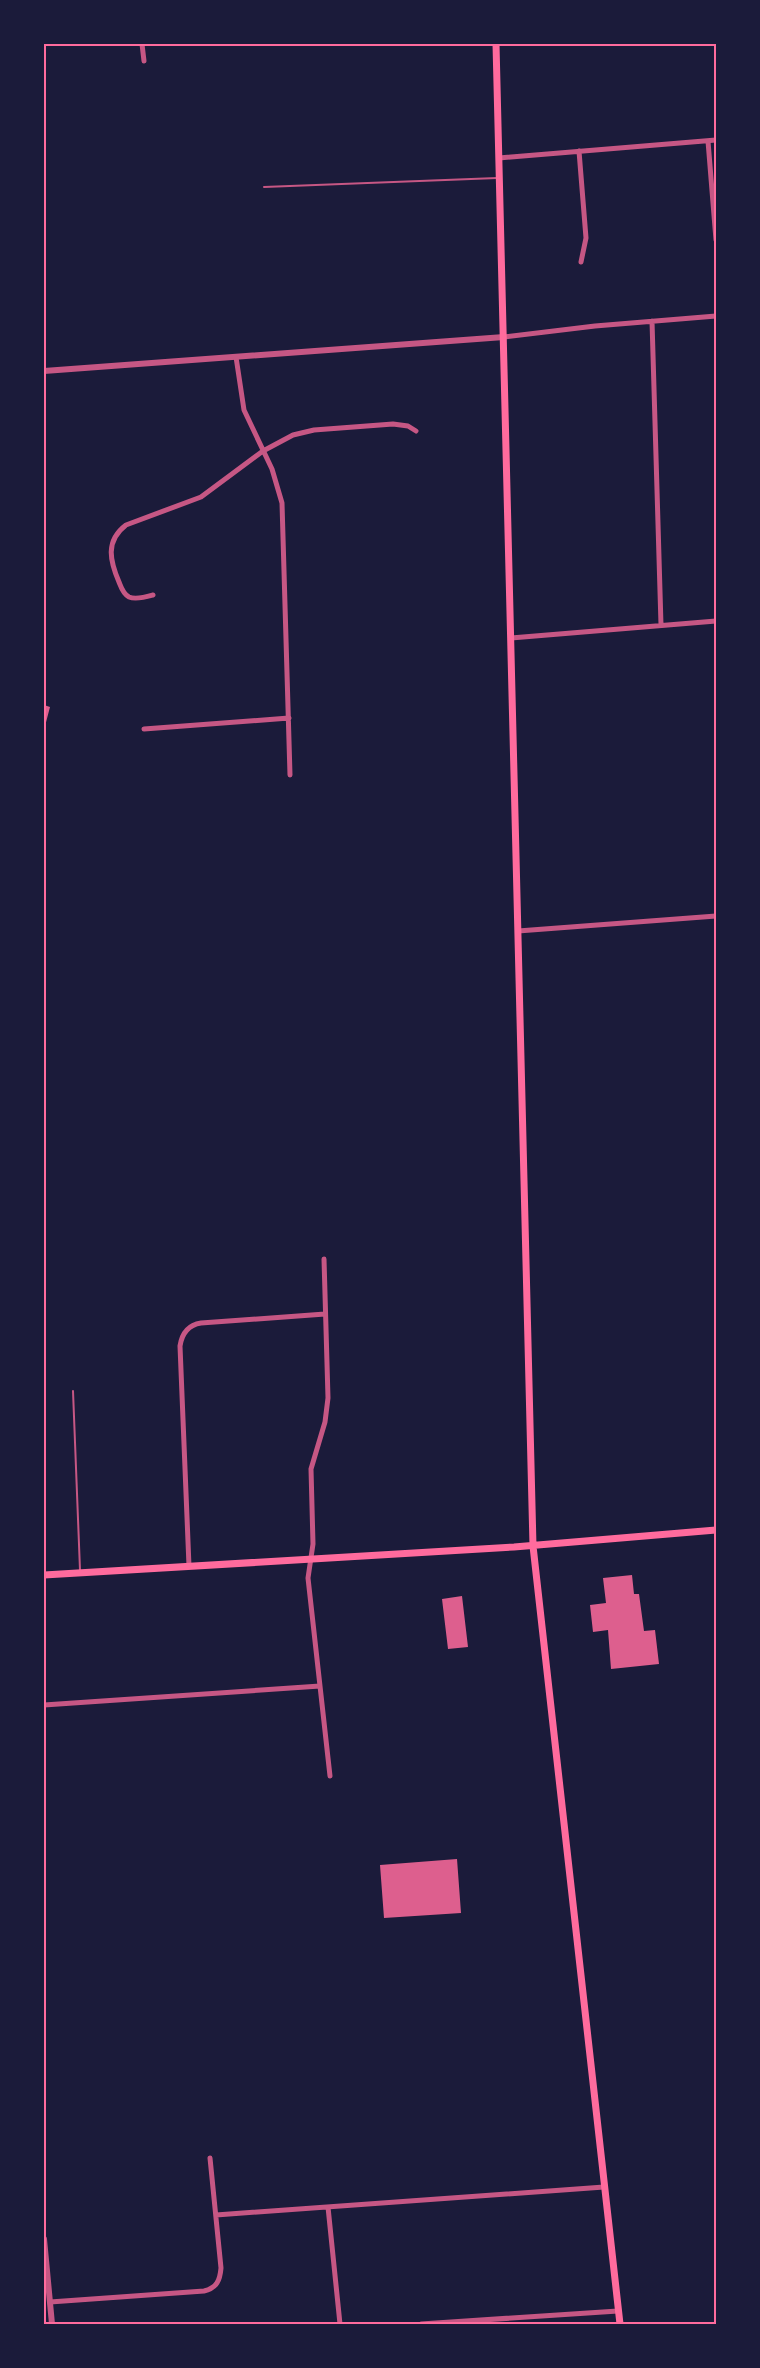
<svg xmlns="http://www.w3.org/2000/svg" width="760" height="2368" font-family="'Varela Round',sans-serif">
  <style>
    .building { fill: #dd5f8e }
    .lines { fill: none; stroke-linecap: round; stroke-linejoin: round }
    .service { stroke: #c65784; stroke-width: 2 }
    .minor { stroke: #c65784; stroke-width: 5 }
    .tertiary { stroke: #c65784; stroke-width: 6 }
    .secondary { stroke: #ff6b9d; stroke-width: 7 }
    .neatline { fill: none; stroke: #ff6b9d; stroke-width: 2 }
  </style>
  <rect width="100%" height="100%" fill="#1b1b3a"/>
  <path class="building" d="M44 705 50 707 44 730Z
    M632 1575 634 1594H639L644 1631 655 1630 659 1664 611 1669 608 1630 593 1632 590 1605 606 1603 603 1578Z
    M462 1596 468 1647 448 1649 442 1599Z
    M457 1859 461 1913 384 1918 380 1865Z"/>
  <g class="lines">
    <path class="service" d="M264 187 497 178
      M73 1391 80 1570"/>
    <path class="minor" d="M142 44 144 61
      M708 141 716 240
      M579 151 586 238 581 262
      M499 158 716 140
      M652 321 661 625
      M504 337 595 326 716 316
      M236 357 244 410 272 469 282 503 290 775
      M153 595C146 597 136 600 129 597 123 594 121 587 119 582 110 561 105 541 126 525L201 497 263 451 293 435 314 430 393 424 408 426 416 431
      M511 638 716 621
      M144 729 289 718
      M518 931 716 916
      M324 1259 328 1398 325 1422 311 1469 313 1544 308 1578 330 1776
      M189 1566 180 1346C182 1333 188 1325 201 1323L325 1314
      M44 1705 320 1686
      M328 2207 340 2324
      M216 2215 604 2187
      M50 2302 204 2291C217 2288 220 2280 221 2268L210 2158
      M421 2324 618 2311"/>
    <path class="tertiary" d="M44 371 504 337
      M44 2239 52 2324"/>
    <path class="secondary" d="M496 44 533 1546 620 2324
      M44 1575 514 1547 716 1530"/>
  </g>
  <rect width="760" height="2368" fill="none" stroke="#1b1b3a" stroke-width="90"/>
  <rect x="45" y="45" width="670" height="2278" class="neatline"/>
</svg>
